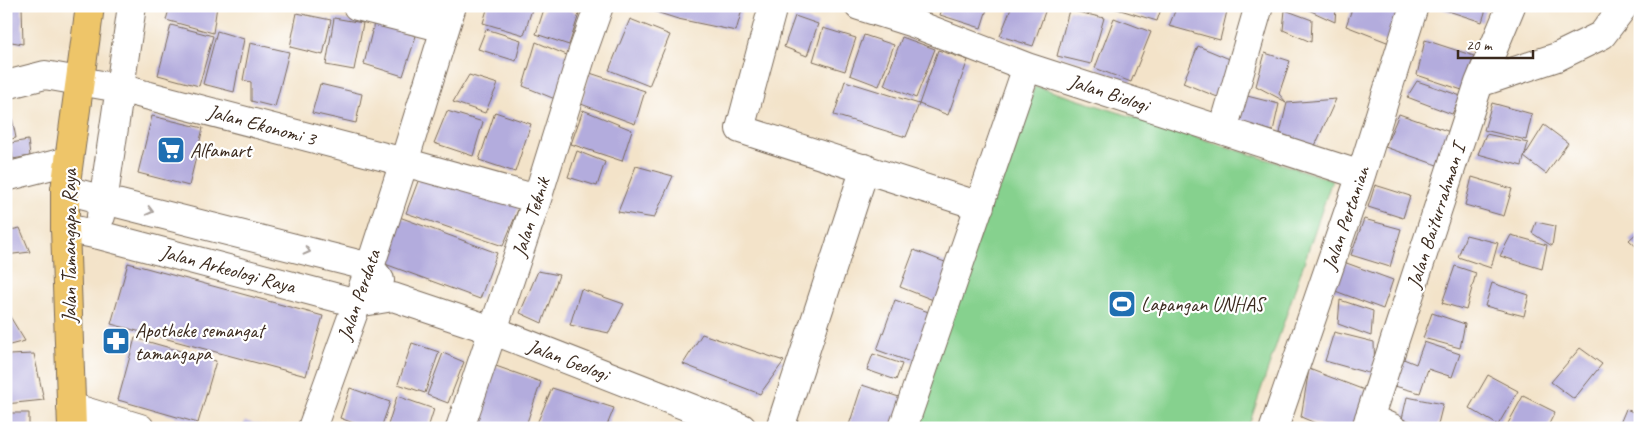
<svg xmlns="http://www.w3.org/2000/svg" width="1646" height="434" font-family="Caveat,sans-serif">
  <style>
    .green { fill: #86d18e; stroke: #607e56 }
    .building { fill: #b3acdd }
    .lines { fill: none; stroke-linecap: round; stroke-linejoin: round }
    .minor-casing { stroke: #7b6b5a; stroke-width: 30 }
    .major-casing { stroke: #7b6b5a; stroke-width: 30 }
    .minor { stroke: #fff; stroke-width: 28 }
    .major { stroke: #eec569; stroke-width: 28 }
    .oneway { stroke: #a79f9a }
    .labels { text-anchor: middle; dominant-baseline: central; stroke-width: 4.5; stroke-linejoin: round; paint-order: stroke }
    .street-label { font-size: 20px; fill: #3b2a1e; stroke: #fff }
    .poi-label { font-size: 20px; fill: #3b2a1e; stroke: #fff; text-anchor: start }
  </style>
  <rect width="100%" height="100%" fill="#fff"/>
  <filter id="ink" filterUnits="userSpaceOnUse"><feTurbulence type="fractalNoise" baseFrequency=".02" numOctaves="2"/><feDisplacementMap in="SourceGraphic" scale="10" xChannelSelector="R" yChannelSelector="G"/><feConvolveMatrix kernelMatrix="1 2 1 2 8 2 1 2 1" color-interpolation-filters="sRGB"/></filter>
  <filter id="wash" filterUnits="userSpaceOnUse"><feTurbulence type="fractalNoise" baseFrequency=".0096" numOctaves="4" result="noise"/><feDisplacementMap in="SourceGraphic" scale="20" xChannelSelector="R" yChannelSelector="G"/><feGaussianBlur stdDeviation="1.12" result="paint"/><feColorMatrix in="noise" values="0 0 0 0 0 0 0 0 0 0 0 0 0 0 0 0 0 1.4 0 .05"/><feComposite in="paint" operator="in"/></filter>
  <g filter="url(#wash)">
    <rect width="100%" height="100%" fill="#f3e3c9"/>
    <path class="green" d="M1035 86 1332 180 1248 428H906Z"/>
    <g id="blocks">
      <path class="building" d="M6 6H22L23 44 6 41Z
        M170 6H217L213 33 166 20Z
        M488 6H533L524 35 483 23Z
        M545 6H560L579 14 569 45 536 34Z
        M637 6H743L736 31 678 19Z
        M943 6H988L981 28 940 15Z
        M1012 6H1047L1033 46 1000 36Z
        M1107 6H1162L1157 21Z
        M1177 6 1228 7 1220 40 1169 26Z
        M1300 6H1336L1335 22Z
        M1353 6H1394L1404 10 1392 44 1346 26Z
        M1433 6H1487L1482 22Z
        M1069 10 1104 18 1091 64 1057 56Z
        M1285 10 1312 20 1311 42 1283 30Z
        M297 13 331 20 323 55 290 47Z
        M795 16 818 24 807 56 784 47Z
        M334 18 363 23 354 70 326 65Z
        M1114 18 1151 32 1131 82 1095 68Z
        M630 19 670 35 649 86 609 70Z
        M374 23 416 36 403 76 364 64Z
        M171 25 213 36 199 86 158 75Z
        M823 28 856 38 845 71 813 61Z
        M486 29 521 40 516 61 478 49Z
        M217 31 244 39 234 92 203 84Z
        M864 35 894 45 879 86 850 75Z
        M902 37 935 49 916 98 884 85Z
        M1425 40 1474 56 1462 90 1417 75Z
        M536 42 569 56 555 99 523 86Z
        M250 43 289 52 275 107 251 101V82L243 80Z
        M1198 46 1232 60 1220 98 1183 83Z
        M938 50 968 60 948 115 919 104Z
        M1265 53 1290 61 1279 94 1286 102 1256 86Z
        M7 54 14 83H6Z
        M590 73 645 91 635 124 581 104Z
        M469 75 498 84 485 113 453 102Z
        M845 81 919 104 906 137 834 115Z
        M1417 81 1461 96 1452 114 1407 97Z
        M320 84 362 94 356 123 312 113Z
        M1247 96 1279 104 1273 131 1237 121Z
        M1336 99 1314 148 1280 133 1287 103Z
        M1492 103 1532 114 1526 140 1484 130Z
        M583 110 632 130 622 161 571 144Z
        M447 111 483 122 473 156 434 143Z
        M495 112 531 124 515 172 479 160Z
        M11 113 16 138 6 140V114Z
        M1399 114 1453 133 1437 165 1385 147Z
        M152 116 203 128 189 186 138 173Z
        M1544 125 1568 143 1546 174 1524 157 1522 166 1478 154 1486 134 1528 143 1524 157Z
        M28 140 30 156 13 159 11 143Z
        M577 151 605 162 597 186 568 177Z
        M636 166 673 176 654 218 618 212Z
        M420 176 520 205 503 246 406 213Z
        M1472 177 1512 189 1504 216 1465 205Z
        M1375 185 1410 196 1403 218 1368 207Z
        M394 215 497 253 480 299 377 261Z
        M1364 219 1401 229 1390 267 1351 255Z
        M1536 222 1555 226 1552 246 1532 233Z
        M20 228 30 252 6 255V231Z
        M1640 230V250L1629 240Z
        M1466 235 1498 243 1491 268 1458 257Z
        M1511 235 1547 245 1542 269 1500 256Z
        M914 250 955 266 941 303 900 287Z
        M1341 261 1393 280 1383 309 1330 289Z
        M128 263 323 316 306 376 111 324Z
        M1455 266 1476 273 1466 310 1442 303Z
        M538 271 559 275 542 323 520 313Z
        M1492 283 1529 295 1524 316 1485 306Z
        M581 289 624 304 609 333 570 325Z
        M895 300 937 315 919 365 877 350Z
        M1340 300 1373 311 1371 336 1338 324Z
        M6 310 25 341 6 346Z
        M1432 313 1465 324 1460 348 1423 338Z
        M1334 332 1374 342 1375 375 1325 361Z
        M702 334 784 361 760 394 683 364Z
        M135 338 216 361 198 423 118 400Z
        M1424 342 1460 354 1452 377 1428 369 1420 393 1391 385 1401 358 1416 364Z
        M412 343 439 352 425 393 398 384Z
        M1580 348 1602 364 1574 399 1551 382Z
        M443 353 464 362 448 403 427 395Z
        M34 354 44 400 6 404V358L9 355Z
        M873 354 902 364 896 380 867 370Z
        M493 365 541 382 525 428H488L474 423Z
        M1309 369 1367 391 1353 428H1327L1301 417Z
        M1488 375 1518 391 1498 425 1469 408Z
        M1640 375V392L1635 391Z
        M862 385 905 399 896 428H848Z
        M350 388 390 402 381 428H367L340 418Z
        M552 388 614 408 606 428H535Z
        M397 396 434 409 428 428H387Z
        M1523 396 1555 412 1547 428 1506 427Z
        M1407 397 1443 404 1437 428 1402 419Z
        M1626 409 1640 415V428H1618Z
        M6 413H29V428H6Z
        M245 421 268 427V428H243Z"/>
    </g>
  </g>
  <g filter="url(#ink)">
    <use href="#blocks" fill-opacity="0" stroke="#7b6b5a" stroke-width="1"/>
    <g class="lines">
      <defs>
        <path id="minor" d="M357 6 444 28
          M773 6 740 129 980 206
          M859 6 913 23 1027 67 1361 175
          M1479 83 1557 57 1602 35 1624 6
          M6 85 45 75 119 88 404 162 537 199
          M1223 130 1259 6
          M6 177 68 161
          M65 190 370 267 380 280
          M101 216 132 6
          M65 228 99 235 357 303 393 297 492 330 742 428
          M71 407 140 428
          M1369 418 1392 428
          M312 428 370 267 404 162 452 6
          M460 428 537 199 583 51 599 6
          M780 428 865 168
          M903 428 1027 67
          M1274 428 1361 175 1414 6
          M1366 428 1479 83 1511 6"/>
        <path id="major" d="M72 428 65 228V190L90 6"/>
      </defs>
      <use href="#minor" class="minor-casing"/>
      <use href="#major" class="major-casing"/>
      <use href="#minor" class="minor"/>
      <use href="#major" class="major"/>
    </g>
    <defs><path id="oneway-chevron" d="M-2-3.5L2.5 0L-2 3.5" fill="none" stroke-width="1.6" stroke-linecap="round" stroke-linejoin="round" transform="scale(1.25)"/></defs>
    <g class="oneway">
      <use href="#oneway-chevron" transform="translate(150 211) rotate(14)"/>
      <use href="#oneway-chevron" transform="translate(307 251) rotate(14)"/>
    </g>
  </g>
  <defs>
    <symbol id="supermarket-square" viewBox="-11 -11 22 22"><rect x="-9" y="-9" width="18" height="18" rx="4" fill="#1f6fb2" stroke="#fff"/><path d="M-6-5.5h2.5l.6 2H6L4.5 2H-2.5L-4.4-4H-6ZM-1.5 3.2a1.3 1.3 0 1 0 .1 0ZM3 3.2a1.3 1.3 0 1 0 .1 0Z" fill="#fff"/></symbol>
    <symbol id="stadium-square" viewBox="-11 -11 22 22"><rect x="-9" y="-9" width="18" height="18" rx="4" fill="#1f6fb2" stroke="#fff"/><path d="M0-5a6.5 5 0 1 0 0 10a6.5 5 0 1 0 0-10ZM-3.5-1.8h7v3.6h-7Z" fill="#fff"/></symbol>
    <symbol id="pharmacy-square" viewBox="-11 -11 22 22"><rect x="-9" y="-9" width="18" height="18" rx="4" fill="#1f6fb2" stroke="#fff"/><path d="M-2-6h4v4h4v4h-4v4h-4v-4h-4v-4h4Z" fill="#fff"/></symbol>
  </defs>
  <g fill-rule="evenodd">
    <use href="#supermarket-square" x="155" y="134" width="32" height="32"/>
    <use href="#stadium-square" x="1106" y="288" width="32" height="32"/>
    <use href="#pharmacy-square" x="100" y="325" width="32" height="32"/>
  </g>
  <g class="labels">
    <g class="street-label">
      <text transform="translate(1109 93) rotate(18)">Jalan Biologi</text>
      <text transform="translate(262 125) rotate(15)">Jalan Ekonomi 3</text>
      <text transform="translate(1436 216) rotate(-72)">Jalan Baiturrahman I</text>
      <text transform="translate(531 217) rotate(-72)">Jalan Teknik</text>
      <text transform="translate(1346 218) rotate(-71)">Jalan Pertanian</text>
      <text transform="translate(69 246) rotate(-90)">Jalan Tamangapa Raya</text>
      <text transform="translate(228 269) rotate(15)">Jalan Arkeologi Raya</text>
      <text transform="translate(359 295) rotate(-71)">Jalan Perdata</text>
      <text transform="translate(568 360) rotate(21)">Jalan Geologi</text>
    </g>
    <g class="poi-label">
      <text x="190" y="150">Alfamart</text>
      <text x="1141" y="304">Lapangan UNHAS</text>
      <text x="135" y="330">Apotheke semangat<tspan x="135" dy="23">tamangapa</tspan></text>
    </g>
  </g>
  <rect width="1646" height="434" fill="none" stroke="#fff" stroke-width="25"/>
  <path d="M1458 50v8h75v-8" fill="none" stroke="#3b2a1e" stroke-width="2.5"/>
  <text x="1466" y="50" font-size="15" fill="#3b2a1e" stroke="#ffffff" stroke-width="4" paint-order="stroke">20 m</text>
</svg>
